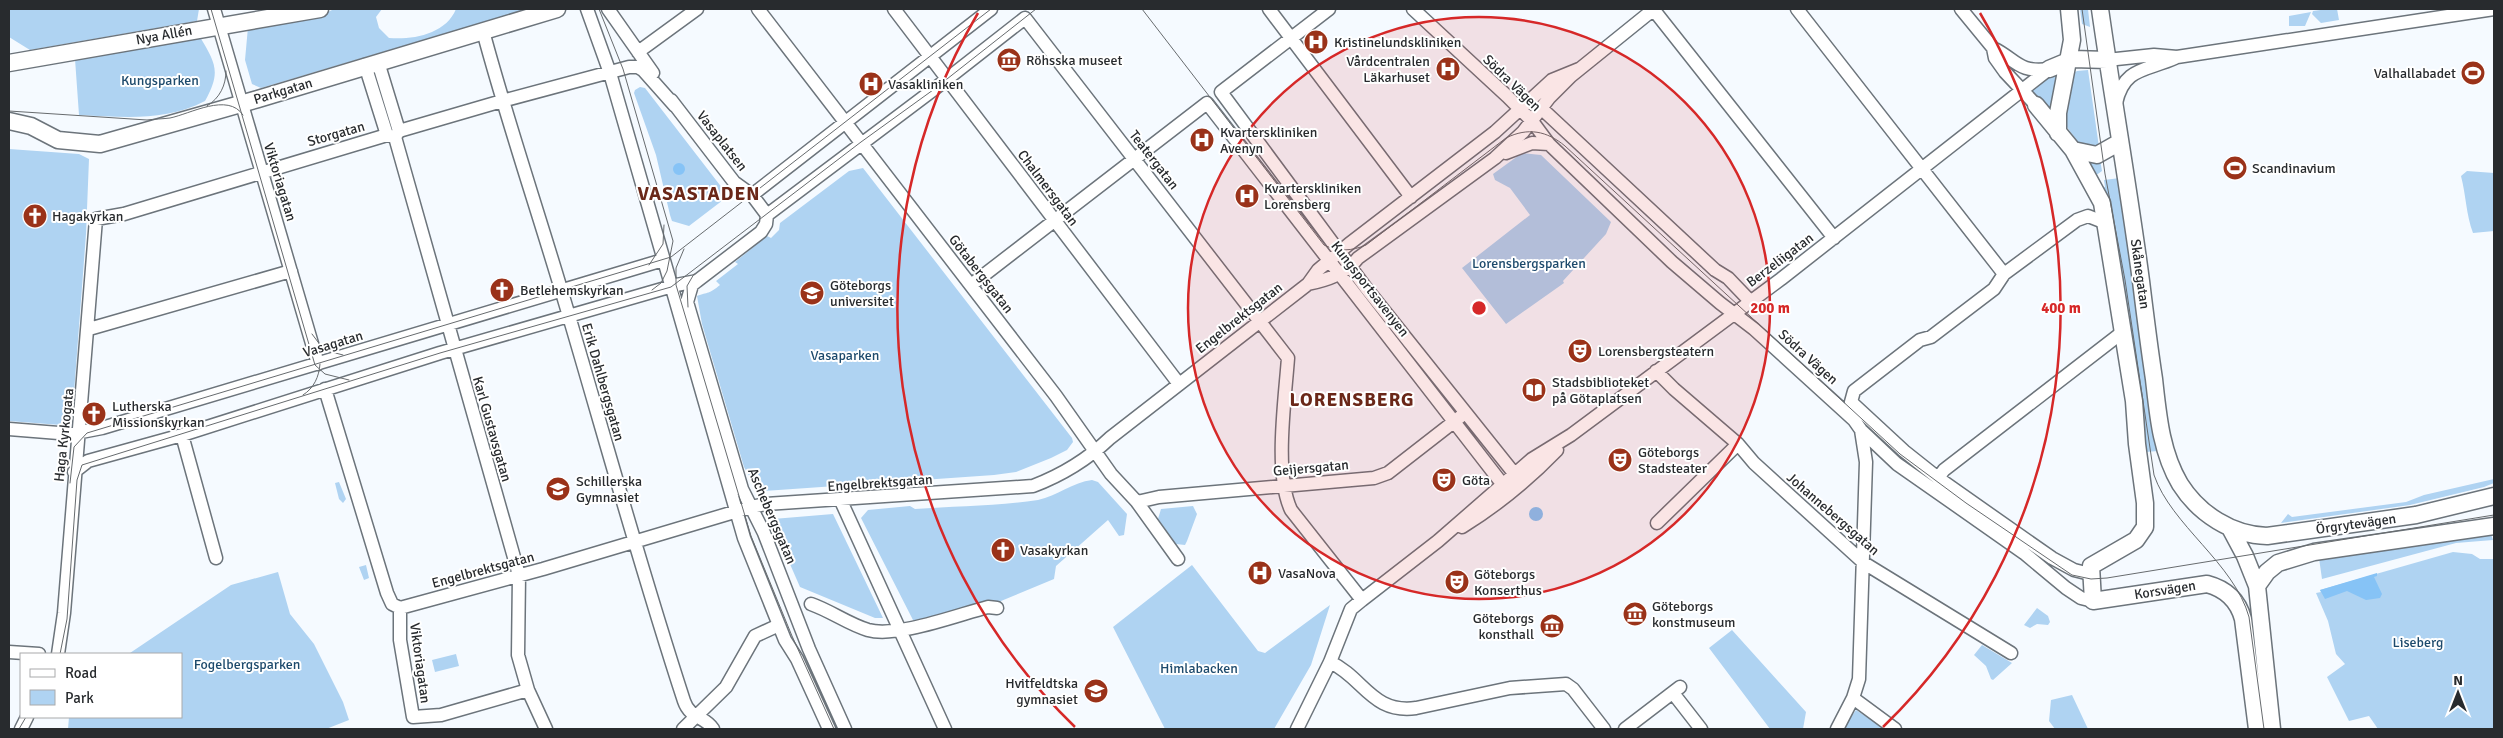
<svg xmlns="http://www.w3.org/2000/svg" width="2503" height="738" font-family="Signika,sans-serif">
  <style>
    .green { fill: #afd3f2 }
    .water { fill: #86c3f6 }
    .lines { fill: none; stroke-linecap: round; stroke-linejoin: round }
    .minor-casing { stroke: #6c747b; stroke-width: 15 }
    .major-casing { stroke: #6c747b; stroke-width: 19 }
    .minor { stroke: #fff; stroke-width: 12 }
    .major { stroke: #fff; stroke-width: 16 }
    .tram { stroke: #676b6e; stroke-width: 1 }
    .ring { fill: none; stroke: #d62828; stroke-width: 2.5 }
    .labels { text-anchor: middle; dominant-baseline: central; stroke-width: 4; stroke-linejoin: round; paint-order: stroke }
    .street-label { font-size: 14px; fill: #282b2e; stroke: #fff }
    .poi-label { font-size: 14px; fill: #282b2e; stroke: #fff; text-anchor: start }
    .park-label { font-size: 14px; fill: #1d4a6c; stroke: #fff }
    .district-label { font-size: 19px; font-weight: bold; letter-spacing: 1px; fill: #6a2718; stroke: #fff }
    .centre { fill: #d62828; stroke: #fff; stroke-width: 2.5 }
    .ring-label { font-size: 15px; text-anchor: middle; font-weight: bold; fill: #d62828; stroke: #fff; stroke-width: 4; stroke-linejoin: round; paint-order: stroke }
  </style>
  <rect width="100%" height="100%" fill="#f5faff"/>
  <path class="green" d="M9 9H199L197 21 30 50 9 37Z
    M334 9H382L376 17 379 28 389 38C413 40 446 34 456 9H528L261 88 252 84 245 60 248 27 316 18Z
    M2080 9H2088L2090 27 2082 24Z
    M2328 9H2337L2339 20 2321 23 2312 14 2313 11Z
    M2311 12 2305 26H2289V16Z
    M200 37C216 64 221 72 205 101 164 122 123 117 79 115L75 59Z
    M2088 70 2099 147 2080 145 2064 123 2069 76 2077 71Z
    M2059 72 2051 112 2028 90 2033 84Z
    M640 87 645 88 726 193 727 197 689 226 672 221 670 215 656 155 634 93 635 90Z
    M9 149 79 154 89 159 86 234 72 419 61 425 9 421Z
    M1522 153 1541 155 1611 222 1606 234 1563 281 1564 283 1506 324 1462 268 1530 215 1510 188 1495 180 1493 174Z
    M2100 159 2102 171 2095 176 2086 161Z
    M863 168 1072 438 1073 442 1067 450 1051 458 1016 472 994 475 764 491 751 479 744 467 702 324 697 296C708 292 709 294 720 285L716 281 738 264 735 262 767 236 771 238 779 230 780 223 849 171Z
    M2467 171 2494 173V231L2473 233C2466 214 2466 195 2461 176Z
    M2120 178 2158 451 2146 452 2125 295 2101 188 2105 187 2104 180Z
    M2494 479V483L2484 487 2410 505 2281 523 2288 514 2292 517 2406 502 2424 495Z
    M1092 480 1098 482 1127 514 1124 535 1119 536 1108 520 1056 566 1054 579 1001 601 917 623 913 620 861 518 868 510 910 506 915 509C955 506 998 506 1038 500 1057 496 1073 482 1092 480Z
    M339 482 346 499 343 503 339 499 335 483Z
    M1193 506 1197 514 1187 541 1185 545 1176 544 1158 519 1161 509Z
    M833 514 883 618H875L800 587 772 523 773 519Z
    M2491 534 2493 540 2456 543 2322 579 2319 558Z
    M2453 552 2472 554 2480 559H2494V729H2378L2369 716 2349 721 2327 677 2345 664 2336 654 2328 621 2316 593 2321 592 2320 590Z
    M366 565 369 578 364 580 359 567Z
    M1192 565 1258 651 1265 653 1330 605 1311 665 1274 729H1165L1113 627Z
    M278 572 290 614 314 644 343 702 349 720 326 729H68L69 717H181V654L130 653 231 585Z
    M2037 608 2048 616 2050 622 2048 625 2037 624 2030 628 2024 625Z
    M1732 630 1806 712 1803 729H1770L1709 648Z
    M1982 645 2012 663 1993 680 1991 679 1986 666 1974 655Z
    M456 654 459 666 435 672 432 660Z
    M2072 695 2088 729H2055L2049 721 2051 700Z
    M1856 710 1885 729H1842Z"/>
  <path class="water" d="M673 169a6 6 0 1 1 12 0a6 6 0 1 1-12 0Z
    M1529 514a7 7 0 1 1 14 0a7 7 0 1 1-14 0Z
    M2377 573V576L2374 577 2382 594 2380 598 2366 600 2347 591 2325 599 2320 590Z"/>
  <g class="lines">
    <defs>
      <path id="minor" d="M214 9 318 364
        M587 9 610 73 744 538 785 640 797 659 829 729
        M608 9 653 73
        M758 9 1056 396 1111 474 1137 502 1178 559
        M894 9 1179 384
        M1269 9 1411 197
        M1329 9 1221 92 1366 288 1521 482
        M1413 9 1507 96 1532 121 1549 144 1672 262 1720 303 1754 329 1854 420 1861 430 1897 464 2024 553 2066 588 2081 598 2093 601
        M1653 9 1834 238
        M1797 9 2004 274
        M1961 9 1993 48 1995 58 2005 72 2036 105
        M483 31C508 124 539 214 566 306 605 438 641 570 684 701 690 719 705 716 713 729
        M1993 48C2017 60 2018 73 2049 69
        M638 52 697 9
        M2107 60 2154 55 2177 57 2494 9
        M378 62 399 131
        M365 65 387 135
        M2116 103C2124 67 2146 71 2175 58
        M1541 108 1715 270 1728 278 1750 301
        M395 137 519 575 518 655 528 690 546 729
        M1506 153 1532 143 1549 144
        M752 195 991 9
        M767 215 933 90 1025 18 1288 358C1285 400 1274 474 1291 510L1362 600
        M697 281 692 285 687 302 742 489 764 533 809 649 845 729
        M1308 284C1327 280 1346 274 1358 258L1495 158 1523 132 1549 98 1571 76 1654 9
        M971 285 1207 103 1500 481 1504 496
        M89 329 291 271
        M1656 371 1674 389 1738 444 1754 463 1864 563 2011 653
        M325 389 387 593 392 604 400 608
        M9 429 71 434 102 428 663 260
        M182 435 216 558
        M74 472 88 461 182 435 440 353 676 285 697 281 761 232 766 224 767 215 752 195 734 182 671 100
        M1938 478 1944 470 2124 331
        M841 501 945 729
        M1137 502 1159 497 1374 478 1388 473 1460 417
        M1657 523 1738 444
        M1462 527C1496 506 1529 479 1557 450
        M2090 574 2074 570 2052 558 1938 478 1904 451 1851 402 1854 391 1920 340 1931 337 1994 289 2004 274 2077 220 2088 216 2106 223
        M811 604C831 611 848 624 868 630 897 638 957 615 988 607L997 608
        M400 608 543 569 751 507 766 504 1033 486C1062 475 1088 459 1110 438L1308 284 1318 270 1349 244 1495 132 1552 80 1579 69
        M400 608V640L413 717 441 715 528 690
        M9 652 39 654
        M58 654 64 613 96 219 124 214 387 135 395 137 399 131 502 101 629 67H638L643 70 675 106
        M1330 662C1364 678 1372 714 1416 708L1510 688 1566 684 1573 689 1604 729
        M1673 693 1701 729
        M1853 698 1895 729
        M21 729 27 717
        M683 729 726 687 755 636 779 625
        M1297 729 1330 662 1351 609 1362 600 1438 541 1532 459 1571 435 1781 279 2049 69
        M1625 729 1680 687
        M1837 729 1853 698 1859 679 1866 462 1861 430"/>
      <path id="major" d="M2100 9C2113 100 2129 190 2141 281 2145 314 2149 346 2154 379 2158 415 2161 452 2180 484 2199 514 2232 535 2267 536L2416 515 2494 496
        M9 63 320 9
        M2049 69 2073 59 2107 60
        M2036 105 2073 150 2102 203 2134 401 2137 444 2145 503V527L2136 540 2091 566 2093 601 2207 584C2226 589 2238 600 2243 619L2257 729
        M9 121 31 126 58 140 100 144 258 99 557 9
        M2058 133V113L2072 40 2069 9
        M2073 150 2097 155 2120 142
        M2230 528 2245 556 2257 586 2272 729
        M2257 586 2267 572 2278 563 2314 552 2494 526"/>
    </defs>
    <use href="#minor" class="minor-casing"/>
    <use href="#major" class="major-casing"/>
    <use href="#minor" class="minor"/>
    <use href="#major" class="major"/>
    <path class="tram" d="M211 9 315 365 325 374 349 380
      M599 9 623 69 673 241 667 271 661 283 652 290
      M1142 9 1324 245C1338 252 1352 251 1366 245L1506 138C1528 127 1547 131 1565 146L1900 454 1966 503 2072 575 2091 579 2107 578 2494 515
      M2082 9 2105 174 2125 280 2154 475C2171 525 2234 563 2249 617L2264 729
      M207 106C220 98 226 85 226 71
      M9 111 147 120C154 119 162 119 170 118 190 114 228 92 243 115
      M684 249 676 268V285L751 536 792 636 834 729
      M649 265 663 244 664 225
      M688 307 687 286 694 274
      M312 334 324 350 343 355
      M303 395C314 388 319 377 320 364
      M70 483 74 447 87 433 671 257 991 9
      M60 654 67 619 77 480 82 465 440 353 671 287 861 142 933 90 1036 9
      M19 729 26 717"/>
  </g>
  <circle cx="1479" cy="308" r="291" fill="#d62828" fill-opacity=".12"/>
  <g class="ring">
    <circle cx="1479" cy="308" r="291"/>
    <path d="M1075 727A582 582 0 0 1 978 13M1980 13A582 582 0 0 1 1883 727"/>
  </g>
  <defs>
    <symbol id="hospital-disc" viewBox="-11 -11 22 22"><circle r="9.5" fill="#9a3219" stroke="#fff"/><path d="M-5-5h3v3.5h4V-5h3V5h-3V1.5h-4V5h-3Z" fill="#fff"/></symbol>
    <symbol id="museum-disc" viewBox="-11 -11 22 22"><circle r="9.5" fill="#9a3219" stroke="#fff"/><path d="M0-6L6-3V-2H-6V-3ZM-5-1h2V3h-2ZM-1-1h2V3h-2ZM3-1h2V3H3ZM-6 4H6V6H-6Z" fill="#fff"/></symbol>
    <symbol id="stadium-disc" viewBox="-11 -11 22 22"><circle r="9.5" fill="#9a3219" stroke="#fff"/><path d="M0-5a6.5 5 0 1 0 0 10a6.5 5 0 1 0 0-10ZM-3.5-1.8h7v3.6h-7Z" fill="#fff"/></symbol>
    <symbol id="church-disc" viewBox="-11 -11 22 22"><circle r="9.5" fill="#9a3219" stroke="#fff"/><path d="M-1.2-6h2.4v3.5h3.3v2.4h-3.3V6h-2.4V-.1h-3.3v-2.4h3.3Z" fill="#fff"/></symbol>
    <symbol id="university-disc" viewBox="-11 -11 22 22"><circle r="9.5" fill="#9a3219" stroke="#fff"/><path d="M0-5L7-2L0 1L-7-2ZM-4 1L0 2.5L4 1V4Q0 6-4 4Z" fill="#fff"/></symbol>
    <symbol id="theatre-disc" viewBox="-11 -11 22 22"><circle r="9.5" fill="#9a3219" stroke="#fff"/><path d="M-5-5.5Q0-4 5-5.5V0Q5 5 0 6Q-5 5-5 0ZM-3.3-2.5H-1v1.5H-3.3ZM1-2.5H3.3v1.5H1ZM-2.8 1Q0 5.5 2.8 1Z" fill="#fff"/></symbol>
    <symbol id="library-disc" viewBox="-11 -11 22 22"><circle r="9.5" fill="#9a3219" stroke="#fff"/><path d="M-6-4Q-3-5.5-.7-3.5V5Q-3 3-6 4ZM6-4Q3-5.5 .7-3.5V5Q3 3 6 4Z" fill="#fff"/></symbol>
    <symbol id="school-disc" viewBox="-11 -11 22 22"><circle r="9.5" fill="#9a3219" stroke="#fff"/><path d="M0-5L7-2L0 1L-7-2ZM-4 1L0 2.5L4 1V4Q0 6-4 4Z" fill="#fff"/></symbol>
  </defs>
  <g fill-rule="evenodd">
    <use href="#hospital-disc" x="1302" y="28" width="28" height="28"/>
    <use href="#museum-disc" x="995" y="46" width="28" height="28"/>
    <use href="#hospital-disc" x="1434" y="55" width="28" height="28"/>
    <use href="#stadium-disc" x="2459" y="59" width="28" height="28"/>
    <use href="#hospital-disc" x="857" y="70" width="28" height="28"/>
    <use href="#hospital-disc" x="1188" y="126" width="28" height="28"/>
    <use href="#stadium-disc" x="2221" y="154" width="28" height="28"/>
    <use href="#hospital-disc" x="1233" y="182" width="28" height="28"/>
    <use href="#church-disc" x="21" y="202" width="28" height="28"/>
    <use href="#church-disc" x="488" y="276" width="28" height="28"/>
    <use href="#university-disc" x="798" y="279" width="28" height="28"/>
    <use href="#theatre-disc" x="1566" y="337" width="28" height="28"/>
    <use href="#library-disc" x="1520" y="376" width="28" height="28"/>
    <use href="#church-disc" x="80" y="400" width="28" height="28"/>
    <use href="#theatre-disc" x="1606" y="446" width="28" height="28"/>
    <use href="#theatre-disc" x="1430" y="466" width="28" height="28"/>
    <use href="#school-disc" x="544" y="475" width="28" height="28"/>
    <use href="#church-disc" x="989" y="536" width="28" height="28"/>
    <use href="#hospital-disc" x="1246" y="559" width="28" height="28"/>
    <use href="#theatre-disc" x="1443" y="568" width="28" height="28"/>
    <use href="#museum-disc" x="1621" y="600" width="28" height="28"/>
    <use href="#museum-disc" x="1538" y="612" width="28" height="28"/>
    <use href="#school-disc" x="1082" y="677" width="28" height="28"/>
  </g>
  <g class="labels">
    <g class="street-label">
      <text transform="translate(164 35) rotate(-10)">Nya Allén</text>
      <text transform="translate(1512 83) rotate(44)">Södra Vägen</text>
      <text transform="translate(283 91) rotate(-17)">Parkgatan</text>
      <text transform="translate(336 134) rotate(-16)">Storgatan</text>
      <text transform="translate(722 141) rotate(52)">Vasaplatsen</text>
      <text transform="translate(1154 160) rotate(52)">Teatergatan</text>
      <text transform="translate(280 182) rotate(73)">Viktoriagatan</text>
      <text transform="translate(1048 188) rotate(53)">Chalmersgatan</text>
      <text transform="translate(1780 260) rotate(-37)">Berzeliigatan</text>
      <text transform="translate(981 274) rotate(52)">Götabergsgatan</text>
      <text transform="translate(2140 274) rotate(82)">Skånegatan</text>
      <text transform="translate(1370 289) rotate(52)">Kungsportsavenyen</text>
      <text transform="translate(1239 318) rotate(-38)">Engelbrektsgatan</text>
      <text transform="translate(333 344) rotate(-17)">Vasagatan</text>
      <text transform="translate(1808 357) rotate(42)">Södra Vägen</text>
      <text transform="translate(603 382) rotate(74)">Erik Dahlbergsgatan</text>
      <text transform="translate(492 429) rotate(74)">Karl Gustavsgatan</text>
      <text transform="translate(64 435) rotate(-84)">Haga Kyrkogata</text>
      <text transform="translate(1311 468) rotate(-5)">Geijersgatan</text>
      <text transform="translate(880 483) rotate(-4)">Engelbrektsgatan</text>
      <text transform="translate(1833 514) rotate(41)">Johannebergsgatan</text>
      <text transform="translate(772 516) rotate(67)">Aschebergsgatan</text>
      <text transform="translate(2356 524) rotate(-8)">Örgrytevägen</text>
      <text transform="translate(483 570) rotate(-15)">Engelbrektsgatan</text>
      <text transform="translate(2165 590) rotate(-9)">Korsvägen</text>
      <text transform="translate(420 663) rotate(82)">Viktoriagatan</text>
    </g>
    <g class="poi-label">
      <text x="1334" y="42">Kristinelundskliniken</text>
      <text x="1026" y="60">Röhsska museet</text>
      <text x="1430" y="61" text-anchor="end">Vårdcentralen<tspan x="1430" dy="16">Läkarhuset</tspan></text>
      <text x="2456" y="73" text-anchor="end">Valhallabadet</text>
      <text x="888" y="84">Vasakliniken</text>
      <text x="1220" y="132">Kvarterskliniken<tspan x="1220" dy="16">Avenyn</tspan></text>
      <text x="2252" y="168">Scandinavium</text>
      <text x="1264" y="188">Kvarterskliniken<tspan x="1264" dy="16">Lorensberg</tspan></text>
      <text x="52" y="216">Hagakyrkan</text>
      <text x="830" y="285">Göteborgs<tspan x="830" dy="16">universitet</tspan></text>
      <text x="520" y="290">Betlehemskyrkan</text>
      <text x="1598" y="351">Lorensbergsteatern</text>
      <text x="1552" y="382">Stadsbiblioteket<tspan x="1552" dy="16">på Götaplatsen</tspan></text>
      <text x="112" y="406">Lutherska<tspan x="112" dy="16">Missionskyrkan</tspan></text>
      <text x="1638" y="452">Göteborgs<tspan x="1638" dy="16">Stadsteater</tspan></text>
      <text x="1462" y="480">Göta</text>
      <text x="576" y="481">Schillerska<tspan x="576" dy="16">Gymnasiet</tspan></text>
      <text x="1020" y="550">Vasakyrkan</text>
      <text x="1278" y="573">VasaNova</text>
      <text x="1474" y="574">Göteborgs<tspan x="1474" dy="16">Konserthus</tspan></text>
      <text x="1652" y="606">Göteborgs<tspan x="1652" dy="16">konstmuseum</tspan></text>
      <text x="1534" y="618" text-anchor="end">Göteborgs<tspan x="1534" dy="16">konsthall</tspan></text>
      <text x="1078" y="683" text-anchor="end">Hvitfeldtska<tspan x="1078" dy="16">gymnasiet</tspan></text>
    </g>
    <g class="park-label">
      <text x="160" y="80">Kungsparken</text>
      <text x="1529" y="263">Lorensbergsparken</text>
      <text x="845" y="355">Vasaparken</text>
      <text x="2418" y="642">Liseberg</text>
      <text x="247" y="664">Fogelbergsparken</text>
      <text x="1199" y="668">Himlabacken</text>
    </g>
    <g class="district-label">
      <text x="699" y="194">VASASTADEN</text>
      <text x="1352" y="400">LORENSBERG</text>
    </g>
  </g>
  <circle cx="1479" cy="308" r="8" class="centre"/>
  <g class="ring-label">
    <text x="1770" y="313">200 m</text>
    <text x="2061" y="313">400 m</text>
  </g>
  <rect width="2503" height="738" fill="none" stroke="#282b2e" stroke-width="20"/>
  <rect x="20" y="653" width="162" height="65" fill="#ffffff" stroke="#a9aaab"/>
  <rect x="30" y="669" width="25" height="8" fill="#ffffff" stroke="#a9aaab"/>
  <text x="65" y="678" font-size="15" fill="#282b2e">Road</text>
  <rect x="30" y="690" width="25" height="15" fill="#afd3f2" stroke="#a9aaab"/>
  <text x="65" y="703" font-size="15" fill="#282b2e">Park</text>
  <g transform="translate(2458 693)" stroke="#ffffff" stroke-width="4" paint-order="stroke">
  <path d="M0-4L9 19L0 12L-9 19Z" fill="#282b2e"/>
  <text y="-8" font-size="14" font-weight="bold" text-anchor="middle" fill="#282b2e">N</text>
  </g>
</svg>
